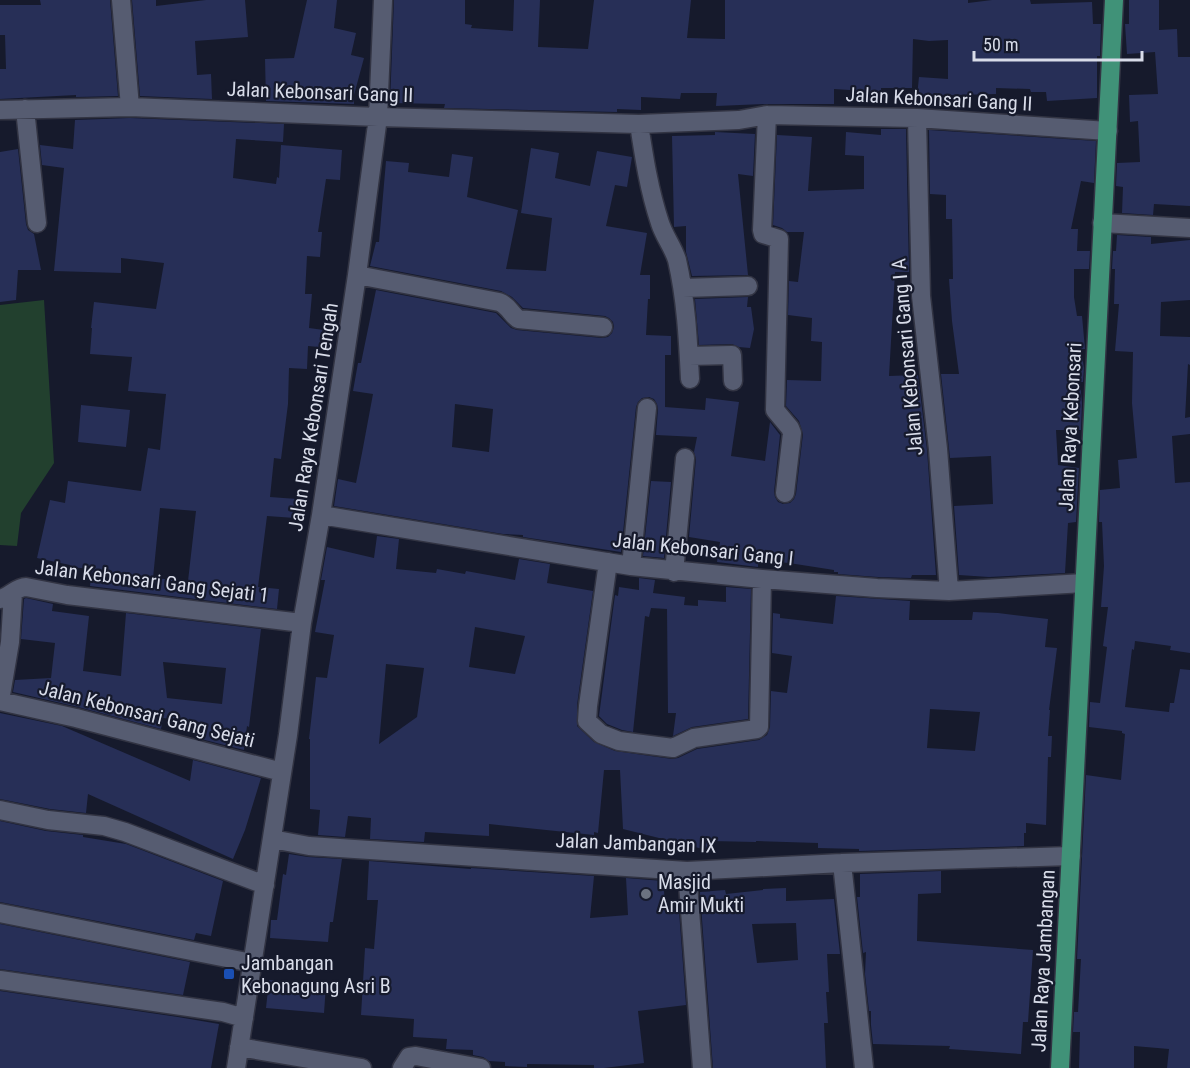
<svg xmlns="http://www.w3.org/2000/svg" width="1190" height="1068" font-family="'Roboto Condensed',sans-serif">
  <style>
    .green { fill: #22402e }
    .building { fill: #272f57; fill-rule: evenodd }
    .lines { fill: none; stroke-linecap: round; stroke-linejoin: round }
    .minor-casing { stroke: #323443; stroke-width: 21 }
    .major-casing { stroke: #323443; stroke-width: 21 }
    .minor { stroke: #565c71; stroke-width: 18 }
    .major { stroke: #409278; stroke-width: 18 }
    .worship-dot { fill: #6b7280; stroke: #161a2c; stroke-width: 2 }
    .transit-dot { fill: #1a4fb4; stroke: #161a2c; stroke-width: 2 }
    .labels { text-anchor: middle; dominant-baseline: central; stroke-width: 4.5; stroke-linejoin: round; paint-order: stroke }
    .street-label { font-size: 20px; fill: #d8dce9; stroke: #161a2c }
    .poi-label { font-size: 20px; fill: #d8dce9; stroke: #161a2c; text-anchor: start }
  </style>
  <rect width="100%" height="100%" fill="#161a2c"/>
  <path class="green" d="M44 300 54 463 21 513 17 546 0 545V305Z"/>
  <path class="building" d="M40 0H110L118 96 76 97V95L0 99V69H6L5 35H0V5H41Z
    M132 0H156V6L206 0H245L248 37 195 41 197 75 211 74 212 99 140 96Z
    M307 0H337L334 28 356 33 351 55 364 58 354 95V104L266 101 265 59 294 58Z
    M394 0H465V24L472 25 471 28 513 31 514 0H540L538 47 588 49 594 0H691L687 38 725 39V0H968V3L992 0H1030L1031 4 1092 2 1093 24H1101L1100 56H1097V98L1047 101 1046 92H1031L1030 89 996 88V94L917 96 919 77 948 79V40L929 41 913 39 912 88H881V92L834 89V104H767L716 106 717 93H681L680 99 641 97V110L617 109V112L444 108 445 104 390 103Z
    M1129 0H1159V30L1177 29 1178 57H1190V206L1154 204 1153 215 1122 213 1123 187 1116 186 1117 163 1140 162 1138 121 1130 122 1129 95 1158 94 1155 52 1127 54 1125 24H1129Z
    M130 118 284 124 283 142 236 139 233 178 276 184 277 177 279 178 281 145 342 150 340 180 326 179 318 232H322L320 257 307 256 305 294H312L309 328 331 331 329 348 308 346 307 369 289 368 288 404 281 459 274 458 270 497 297 499 295 518 267 516 258 587 279 589 277 609 90 586 92 569 69 567 70 565 37 558 50 500 65 503 68 481 141 491 148 448 160 450 166 394 128 391 132 357 90 354 92 328H91L94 302 156 309 164 263 121 258V273L54 271 64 168 42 165 40 145 73 149 75 120ZM160 508 196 511 188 581 153 578Z
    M881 129H906L909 272H895L889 376 918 375 927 450 936 575H912L911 578 878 577 838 574V572H834V570L789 563 758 560V567L717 562 720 542 689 537 696 459 694 452 697 437 656 435 658 409 657 404 654 399 649 397 642 398 638 402 636 407 621 552 523 537V535L503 534 334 506 338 479 356 483 362 453 373 394 353 391 358 363H361L376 290 496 313 511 328 517 330 602 338 608 337 612 333 614 327 613 322 609 318 605 316 523 308 512 297 501 291 370 266 376 242H379L386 161 409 163 408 172 449 177 452 154 473 157 467 197 518 210 506 269 546 271 552 218 521 213 531 148 559 153 555 178 590 186 597 151 632 157 627 187 615 185 606 226 647 233 640 275H650V299H648L646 335 671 336V355H665V407L705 410 706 398 739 402 731 456 765 461 770 422 780 435 774 492 775 497 778 502 783 504 790 503 794 499 796 494 803 434 799 421 786 406 787 380 821 381 822 342 811 341 812 318 788 315 789 281 798 282 804 232H787L782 228 773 225 777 135 812 137 808 191 864 189V156L845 155 846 132 881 135ZM455 404 493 409 489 452 452 447Z
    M929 130 1096 141 1094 183 1081 181 1071 229H1078L1077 251H1090L1089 269H1074V297L1077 316H1082L1085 349H1081L1084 368 1083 382H1080L1082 403 1081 430H1056L1058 465 1079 468 1076 522 1068 523 1065 573 989 577 959 575 954 506 993 504 991 456 950 458 941 374H959L952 321 949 279H953L952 219H946V195L930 194Z
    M715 132 755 134 753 176 738 174 748 275 692 276 686 252V226L674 227 672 136 715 135Z
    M18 149 26 224 28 230 34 234 41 270H18L16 300 0 302V152Z
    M1117 235 1151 237V244L1190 240V300L1161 302 1160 336 1190 337V365L1188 364 1185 418 1190 417V434L1172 436 1175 483 1190 482V653L1170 650 1171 646 1135 641 1134 650 1132 649 1125 707 1169 712 1170 703H1174L1180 669 1190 670V1068H1167L1169 1049 1134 1046V1068H1079L1080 1032H1073L1074 1012H1078L1081 959H1077L1086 775 1121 780 1125 734 1122 733V731L1089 727 1090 702 1100 703 1107 647 1103 646 1108 607H1101L1104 566 1102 522H1099L1100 490 1120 488 1118 460 1137 458 1132 403 1133 352 1115 351 1119 304H1114L1115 269H1112L1113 251H1116Z
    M748 297 747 307H751L754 329 750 348 739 347 732 344 699 345 695 299Z
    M81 405 130 410 126 447 78 442Z
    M651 481 671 482 664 558 643 556Z
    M377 536 399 539 396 569 436 573 437 569 465 574 466 571 515 580 519 559 550 564 547 583 593 591 577 705V726L594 742 615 751 672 759 678 758 697 749 759 740 767 735 770 727 771 691 787 693 792 656 772 653 773 613 780 614V618L833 624 836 596 910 601 909 620H972L973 612 998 613 1048 619 1045 647 1057 648 1049 710H1050L1048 736H1052L1051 757H1048L1046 825 1026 823V833H1024V846L859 851V849L818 848V843L756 841V842L711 841V851L623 829 620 770H604L598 833 594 832V835L489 824V836L425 832 424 842 370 839 371 818 348 816 345 837 318 835 320 810 310 809V739H309L316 677 327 678 334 635 315 632 325 580H321L327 547 374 558ZM475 627 525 636 515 674 469 667ZM386 664 424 668 417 717 379 744ZM930 709 980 712 975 751 927 748Z
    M639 578 655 580 653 593 685 597 684 605 698 606V600L726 602V587L751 589 748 719 692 727 673 736 676 713H668L667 609 651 608 649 617 645 616 633 732 622 730 607 724 599 716 615 595 618 596 619 587 639 590Z
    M26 598 53 604 52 611 89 616 83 671 121 676 126 613 261 629 249 727 247 726 244 750 197 738 199 722 163 718 161 729 78 707 13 692 15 680 51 678 55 643 21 639 24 599ZM163 662 226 668 222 704 167 698Z
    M0 713 62 726 190 781 193 760 261 778 245 830 233 859 88 794 86 813 50 809 0 799Z
    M0 821 46 831 83 835V837L126 844 223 881 211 936 196 933 194 940 0 902Z
    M289 854 308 857 342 859 333 922H330L328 942 270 938 271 920H277L283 874 286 875Z
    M369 861 471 869V868L594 876 590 918 628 915 626 878 663 881 666 912 679 911 686 1005 638 1011 644 1063 604 1068H594V1065L527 1064V1067L505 1066V1062L489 1061 483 1057 473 1055V1050L446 1049 447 1039 413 1037 414 1019 361 1015 365 948 374 949 378 900H367Z
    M941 871V893L918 894 917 941 1033 950 1028 1022H1023L1021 1054 949 1049 950 1046 873 1044 871 1025V1011H869L865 974 866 952 863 953 857 897H860V874Z
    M786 888V901L834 899 840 954H827L829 992H826L828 1023H824L826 1068H713L700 892 725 890 726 894 763 890V889ZM796 923 798 960 757 963 752 924Z
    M0 924 190 962 183 995 0 969Z
    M269 980 326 985 324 1013 266 1008Z
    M0 991 178 1017 219 1024 211 1068H0Z"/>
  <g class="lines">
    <defs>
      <path id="minor" d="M121 0 130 107
        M25 109 37 223
        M0 110 130 107 378 117 639 124 739 120 767 115 917 118 1108 131
        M767 115 762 230 763 234 779 239 775 410 790 428 792 433 785 493
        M917 118 921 296 938 449 949 591
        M639 124C644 157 649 190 660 223 664 236 673 247 677 260 686 299 688 339 690 379
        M1102 223 1190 228
        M357 275 499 302C508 305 511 314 518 319L603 327
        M683 288 748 286
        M689 356 732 355 733 381
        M321 515 631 566 762 579 877 588 949 591 1084 583
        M608 562 588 706 587 721 601 734 619 741 673 748 694 738 757 729 759 727 762 579
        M631 566 647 408
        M674 572 685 458
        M0 599C10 597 16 587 26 587L67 595 302 623
        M0 701 76 718 282 772
        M0 701 10 642 13 593
        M0 810 48 820 104 826 125 832 265 885
        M272 839 309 846 687 871 842 863 1071 856
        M842 863 864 1068
        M687 871 702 1068
        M0 913 252 963
        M0 980 223 1012 244 1018
        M239 1047 362 1068
        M236 1068 288 735 302 623 321 515 357 275 378 117 383 0
        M402 1068 409 1057 416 1056 481 1068"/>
      <path id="major" d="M1060 1068 1114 0"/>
    </defs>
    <use href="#minor" class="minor-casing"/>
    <use href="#major" class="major-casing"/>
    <use href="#minor" class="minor"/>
    <use href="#major" class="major"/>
  </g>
  <circle class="worship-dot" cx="646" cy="894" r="6"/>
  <rect class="transit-dot" x="223" y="968" width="12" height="12" rx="3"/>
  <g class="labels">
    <g class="street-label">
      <text transform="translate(320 92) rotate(2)">Jalan Kebonsari Gang II</text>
      <text transform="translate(939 99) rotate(3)">Jalan Kebonsari Gang II</text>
      <text transform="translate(907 357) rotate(-95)">Jalan Kebonsari Gang I A</text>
      <text transform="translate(313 417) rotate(-81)">Jalan Raya Kebonsari Tengah</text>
      <text transform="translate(1070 427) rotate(-87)">Jalan Raya Kebonsari</text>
      <text transform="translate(703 549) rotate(6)">Jalan Kebonsari Gang I</text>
      <text transform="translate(152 581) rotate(7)">Jalan Kebonsari Gang Sejati 1</text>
      <text transform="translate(147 714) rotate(14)">Jalan Kebonsari Gang Sejati</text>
      <text transform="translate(636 843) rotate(2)">Jalan Jambangan IX</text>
      <text transform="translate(1043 961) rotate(-87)">Jalan Raya Jambangan</text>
    </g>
    <g class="poi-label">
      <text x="658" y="882">Masjid<tspan x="658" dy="23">Amir Mukti</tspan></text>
      <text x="241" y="963">Jambangan<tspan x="241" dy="23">Kebonagung Asri B</tspan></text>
    </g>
  </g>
  <path d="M974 51v9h168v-9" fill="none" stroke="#d8dce9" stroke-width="3"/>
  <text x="983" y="51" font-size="18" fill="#d8dce9" stroke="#161a2c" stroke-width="4.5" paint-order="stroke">50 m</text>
</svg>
